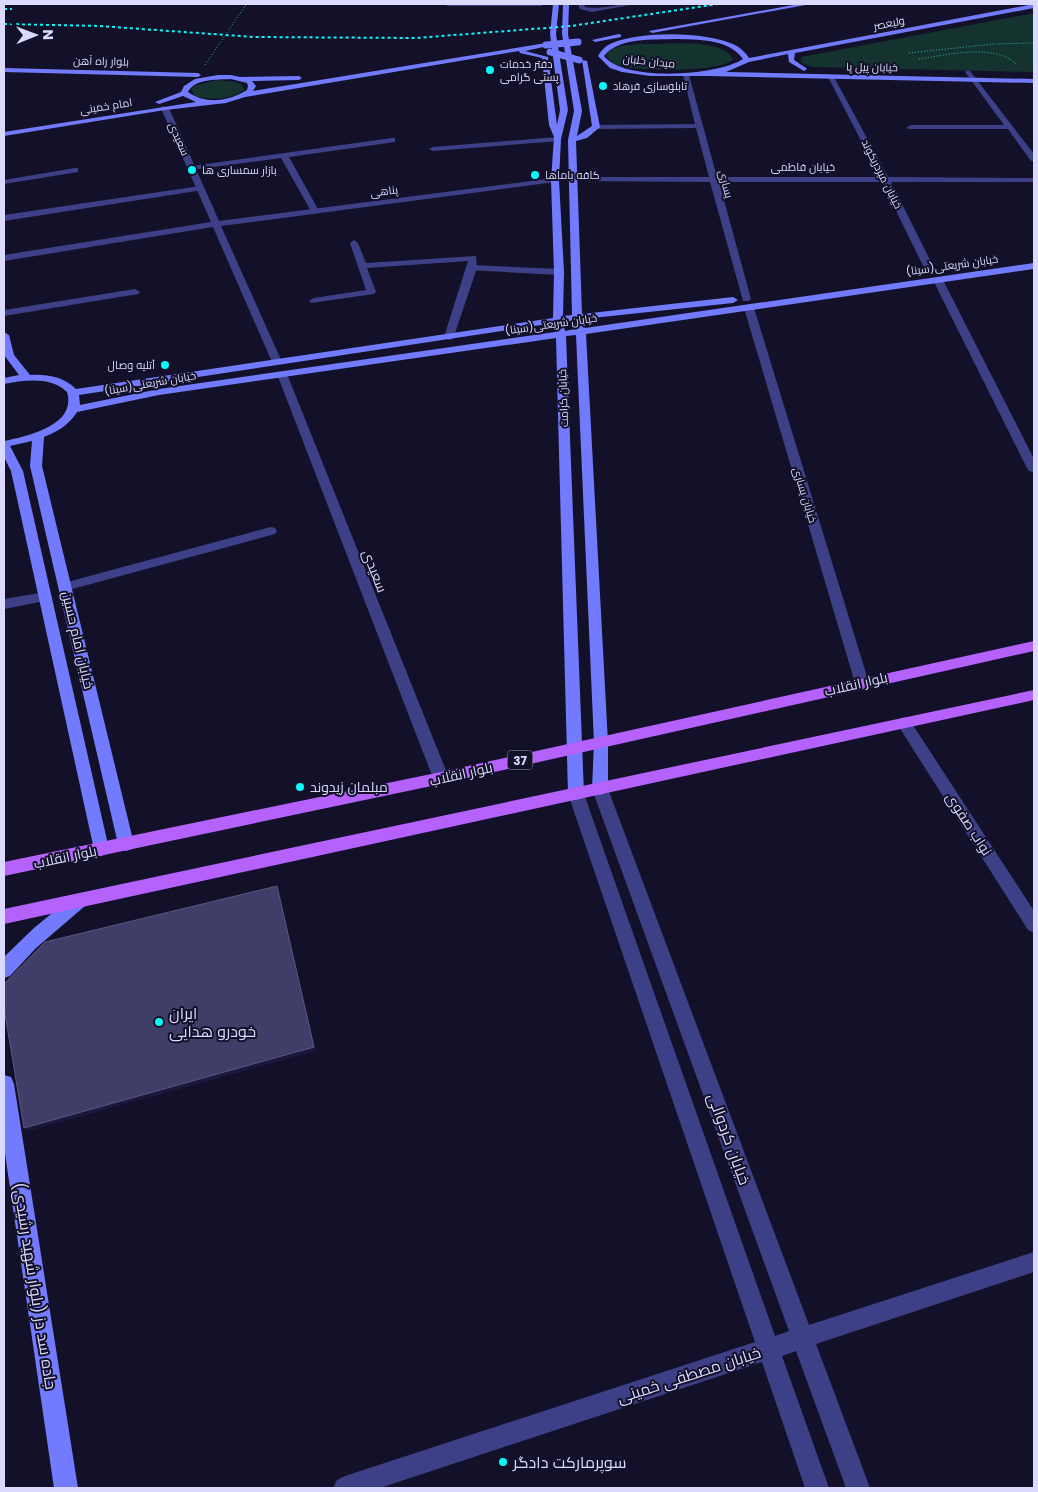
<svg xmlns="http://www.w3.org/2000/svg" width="1038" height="1492" font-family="Poppins,Cairo,sans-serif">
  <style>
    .green { fill: #14332f }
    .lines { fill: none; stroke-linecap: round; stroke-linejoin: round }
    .path { stroke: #32baa6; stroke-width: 1; stroke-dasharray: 1 2; stroke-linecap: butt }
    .lane { fill: #3d4087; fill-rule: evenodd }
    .street { fill: #3d4087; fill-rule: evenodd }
    .secondary { fill: #727bfd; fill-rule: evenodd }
    .primary { fill: #b562fd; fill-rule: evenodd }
    .rail { stroke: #09f8fb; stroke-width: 2; stroke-dasharray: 3 3; stroke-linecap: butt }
    .path-bridge { stroke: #32baa6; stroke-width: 1; stroke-dasharray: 1 2; stroke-linecap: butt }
    .secondary-bridge { stroke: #727bfd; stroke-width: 7 }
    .shaded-wall { fill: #1c183d }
    .building { fill: #413d69; stroke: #5a5680 }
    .poi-dot { fill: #09f8fb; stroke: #131129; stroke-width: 2 }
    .labels { text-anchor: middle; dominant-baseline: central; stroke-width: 4; stroke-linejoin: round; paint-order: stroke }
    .far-street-label { font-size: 11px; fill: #dbdafe; stroke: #131129 }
    .far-poi-label { font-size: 11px; fill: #dbdafe; stroke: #131129; text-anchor: start }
    .shield { fill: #131129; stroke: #9f9ebe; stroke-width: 1 }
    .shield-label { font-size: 12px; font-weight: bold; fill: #dbdafe }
    .street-label { font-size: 14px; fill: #dbdafe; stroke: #131129 }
    .poi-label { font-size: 14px; fill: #dbdafe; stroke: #131129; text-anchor: start }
    .near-poi-label { font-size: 16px; fill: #dbdafe; stroke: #131129; text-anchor: start }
    .near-street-label { font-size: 16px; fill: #dbdafe; stroke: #131129 }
  </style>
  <rect width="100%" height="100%" fill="#131129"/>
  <path class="green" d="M1034 13V72L812 67 802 63 801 57Z
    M647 44C667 44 724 38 733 59 724 73 631 72 615 64 611 62 609 59 606 56 612 43 635 45 647 44Z
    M217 80 236 82 242 85 244 90C230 100 211 100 194 96L191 89 194 86Z"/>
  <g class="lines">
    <path class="path" d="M245 6 247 4
      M909 53 993 44 1034 43
      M919 59C946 55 995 43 1016 64"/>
    <path class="lane" d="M392 138H395V142L289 157 319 211 315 214 311 211 281 158 192 170 188 168 192 166Z
      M75 168H78V172L4 184V180Z
      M200 186H203V190L4 221V215Z
      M354 240 358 243 366 263 476 256 477 268 453 339 449 340 444 337 468 261 367 268 376 292 374 294 311 303 309 301 314 298 366 290 350 243Z"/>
    <path class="street" d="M445 4H544L541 6H448Z
      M578 4H584L585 7C601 10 618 3 635 4L592 12 580 9Z
      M968 70 970 71 1034 154V161H1031L1008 129H908L907 127 911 125H1004L965 72Z
      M686 73 689 75 717 177H880L828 77 831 75 834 77 888 177 1034 178V182H891L936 272 931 275 926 272 882 182H719L751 299 749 301H743L710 182 572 181 568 179 572 177H709L696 128 596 129 592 127 596 125 695 124 683 75Z
      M162 106 169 108 219 221 555 178 559 180 555 182 221 226 282 362 277 365 272 362 213 227 4 261V255L211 222 161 108Z
      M557 137 561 139 560 141 433 151 429 149 433 147Z
      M472 265 559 269 564 272 559 275 469 270V266Z
      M938 277 943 280 1034 459V473L1028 470 933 280Z
      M135 289 140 292 138 294 4 316V310Z
      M749 305 754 308 869 683 867 687 862 688 857 687 855 683 744 308Z
      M282 371 287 374 449 778 446 782 441 784 436 782 433 778 277 374Z
      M271 527 275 528 277 531 275 534 65 591 60 590 58 587 60 584Z
      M45 592 50 594 52 597 50 600 4 609V599Z
      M904 717 909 719 1034 911V933L1028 930 899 727 897 723 899 719Z
      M600 783 605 785 608 789 809 1325 1034 1252V1272L816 1344 870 1488H846L796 1351 782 1356 829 1488H805L762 1362 380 1488H333L337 1480 345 1476 755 1342 568 794 570 790 576 788 582 790 584 794 775 1336 789 1331 592 789 595 785Z"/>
    <path class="secondary" d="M553 4H559L556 34 568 110 561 139 559 180 564 272 563 316 572 315 568 140 574 111 562 34 563 4H569L568 34 582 111 577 136 592 126 582 60 587 61 600 127 587 138 576 141 582 314 733 297 738 300 733 303 583 319 585 328 1034 263V269L586 334 608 743V789L605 793 600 795 595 793 592 789 594 743 576 335 566 336 584 794 582 798 576 800 570 798 568 794 556 338 159 395 77 412C69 425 58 431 44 437L42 466 134 844 132 849 126 851 120 849 118 844 30 466 32 441 10 446 23 471 109 849 107 854 101 856 95 854 11 471 4 457V441C28 436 77 425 67 392 51 376 24 380 4 384V378L19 375 4 355V332L9 335 14 355 30 375C47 374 64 377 76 389L553 318 554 272 551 180 554 137 549 125 542 58 520 53 519 51 245 97 226 103 165 110 4 136V132L196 102 183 96 159 104 155 102 181 92 184 86 195 79 218 75H231L240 77 299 76 302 78 299 80 252 81 256 86 253 91 546 43 549 45 548 46 525 51 548 57 557 125 560 110 550 34ZM231 79 247 83 248 86 247 90C229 101 206 105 188 92 195 78 217 80 231 79ZM573 321 575 329 565 331 563 322ZM554 323 555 332 159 389 80 405 79 395Z
      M799 4H811L652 33 649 31Z
      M1034 4V8L795 53 794 60 806 68 807 69 804 71 789 62 788 54 749 62 726 72 1034 79V83L708 76H650L622 72 610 68 598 56C602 50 605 46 612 43 641 31 706 31 735 45 741 48 745 52 749 58ZM674 39C698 40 728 38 743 59 718 76 624 82 604 56 619 37 653 40 674 39Z
      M619 34 621 35V37L595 42 592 40Z
      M4 68 198 73 201 75 198 77 4 72Z
      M79 894 85 896 87 901 85 906 36 948 10 976 4 978V957L6 955 34 928 73 896Z
      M4 1075 11 1077 14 1084 78 1488H54L4 1147Z"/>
    <path class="primary" d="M1034 641V651L441 784 4 876V862L441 772Z
      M1034 690V700L4 924V909Z"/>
    <path class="rail" d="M4 9H12
      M4 24 100 26 254 37 416 38 571 26 718 4"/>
    <path class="path-bridge" d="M205 65 245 6"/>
    <path class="secondary-bridge" d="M546 45 578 42
      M550 52 579 60"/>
  </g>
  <path class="shaded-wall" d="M277 886 316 1051 28 1131 24 1128Z"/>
  <path class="building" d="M277 886 314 1047 24 1128 4 1008V984L45 942Z"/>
  <g class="poi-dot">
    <circle cx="490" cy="70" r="5"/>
    <circle cx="603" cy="86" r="5"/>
    <circle cx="192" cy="170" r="5"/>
    <circle cx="535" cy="175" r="5"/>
    <circle cx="165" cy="365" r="5"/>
    <circle cx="300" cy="787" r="5"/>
    <circle cx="159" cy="1022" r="5"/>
    <circle cx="503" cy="1462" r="5"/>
  </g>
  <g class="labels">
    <g class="far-street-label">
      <text transform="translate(889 23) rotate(-11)">ولیعصر</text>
      <text transform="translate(101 61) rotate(1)">بلوار راه آهن</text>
      <text transform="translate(649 61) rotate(6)">میدان خلبان</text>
      <text transform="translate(872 67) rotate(1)">خیابان پیل پا</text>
      <text transform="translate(106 106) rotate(-9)">امام خمینی</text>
      <text transform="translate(179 139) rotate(66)">سعیدی</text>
      <text x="803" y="167">خیابان فاطمی</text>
      <text transform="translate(882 174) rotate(63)">خیابان میردریکوند</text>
      <text transform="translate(726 184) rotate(75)">یساری</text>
      <text transform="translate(384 191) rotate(-7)">پناهی</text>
      <text transform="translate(952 265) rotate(-8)">خیابان شریعتی(سینا)</text>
      <text transform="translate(551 324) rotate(-8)">خیابان شریعتی(سینا)</text>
      <text transform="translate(150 383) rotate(-10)">خیابان شریعتی(سینا)</text>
      <text transform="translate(563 398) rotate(-92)">خیابان کرامت</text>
      <text transform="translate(805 495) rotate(73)">خیابان یساری</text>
    </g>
    <g class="far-poi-label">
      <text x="500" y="64">دفتر خدمات<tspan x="500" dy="13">پستی گرامی</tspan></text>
      <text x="613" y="86">تابلوسازی فرهاد</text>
      <text x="202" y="170">بازار سمساری ها</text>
      <text x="545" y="175">کافه باماها</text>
      <text x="155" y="365" text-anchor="end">آتلیه وصال</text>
    </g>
    <rect class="shield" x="507.5" y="750.5" width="25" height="19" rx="4"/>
    <g class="shield-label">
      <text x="520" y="760">37</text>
    </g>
    <g class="street-label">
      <text transform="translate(375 571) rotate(69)">سعیدی</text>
      <text transform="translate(78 640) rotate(77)">خیابان امام حسین</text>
      <text transform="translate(856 684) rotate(-13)">بلوار انقلاب</text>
      <text transform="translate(461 774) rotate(-13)">بلوار انقلاب</text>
      <text transform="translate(969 824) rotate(57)">نواب صفوی</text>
      <text transform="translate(65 857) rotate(-12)">بلوار انقلاب</text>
    </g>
    <g class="poi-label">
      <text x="310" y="787">مبلمان زیدوند</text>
    </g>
    <g class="near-poi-label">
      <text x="169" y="1013">ایران<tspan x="169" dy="18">خودرو هدایی</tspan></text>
      <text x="513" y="1462">سوپرمارکت دادگر</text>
    </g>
    <g class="near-street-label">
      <text transform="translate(729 1139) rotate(70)">خیابان کردوالی</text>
      <text transform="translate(35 1286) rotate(81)">جاده سد دز (بلوار شهید رشیدی)</text>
      <text transform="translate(689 1375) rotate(-18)">خیابان مصطفی خمینی</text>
    </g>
  </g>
  <rect width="1038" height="1492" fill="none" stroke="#dbdafe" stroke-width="10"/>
  <g transform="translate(35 35) rotate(89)" stroke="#131129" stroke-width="4" paint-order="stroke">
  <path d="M0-4L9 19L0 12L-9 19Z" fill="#dbdafe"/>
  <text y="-8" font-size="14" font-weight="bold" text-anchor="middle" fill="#dbdafe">N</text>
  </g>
</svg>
